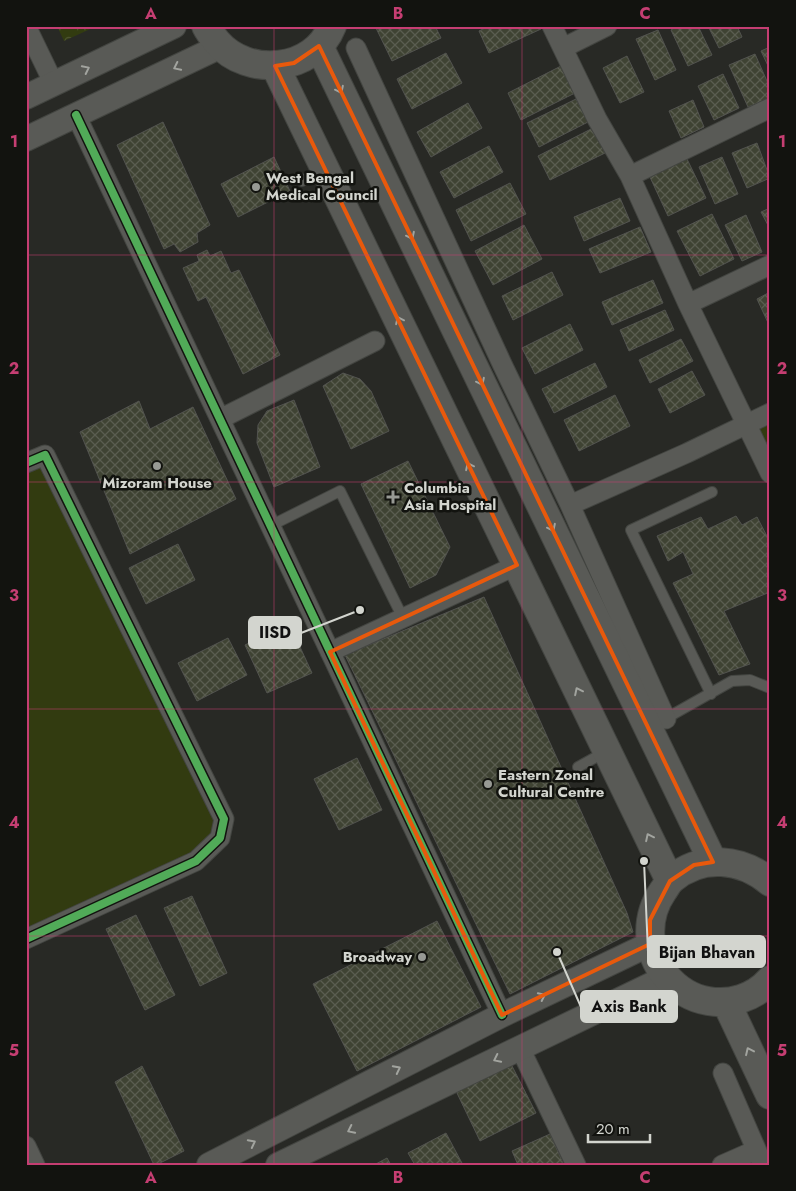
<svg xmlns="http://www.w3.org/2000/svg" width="796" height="1191" font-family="Jost,sans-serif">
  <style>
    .forest { fill: url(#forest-crowns) }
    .pitch { fill: #323b10 }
    .building { fill: url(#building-cross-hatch); stroke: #52534f }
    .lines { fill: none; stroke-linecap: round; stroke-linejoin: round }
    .service-casing { stroke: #434541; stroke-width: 12 }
    .minor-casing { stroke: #434541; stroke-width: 21 }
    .tertiary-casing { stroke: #434541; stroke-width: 26 }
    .secondary-casing { stroke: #434541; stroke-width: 30 }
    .service { stroke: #595a56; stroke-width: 10 }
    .minor { stroke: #595a56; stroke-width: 19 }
    .tertiary { stroke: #595a56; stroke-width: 24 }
    .secondary { stroke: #595a56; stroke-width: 28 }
    .cycleway-casing { stroke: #12130f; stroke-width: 11 }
    .cycleway { stroke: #51ab58; stroke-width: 8 }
    .oneway { stroke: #a2a49f }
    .marked { fill: none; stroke: #e8590c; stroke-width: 4; stroke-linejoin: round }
    .grid { fill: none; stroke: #c53e72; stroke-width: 1; stroke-opacity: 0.55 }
    .poi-dot { fill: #979994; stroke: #12130f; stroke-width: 2 }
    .labels { text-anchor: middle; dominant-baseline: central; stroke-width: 5; stroke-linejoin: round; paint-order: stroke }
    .poi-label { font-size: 15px; font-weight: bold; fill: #d3d5cf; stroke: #12130f; text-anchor: start }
    .leader { fill: none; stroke: #d3d5cf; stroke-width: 2 }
    .callout-dot { fill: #d3d5cf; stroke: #12130f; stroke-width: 2 }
    .callout { fill: #d3d5cf; stroke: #d3d5cf; stroke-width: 2 }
    .callout-label { font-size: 16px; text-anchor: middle; font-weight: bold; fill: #111 }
    .neatline { fill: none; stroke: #c53e72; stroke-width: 2 }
    .grid-label { font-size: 16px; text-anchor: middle; font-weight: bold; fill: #c53e72 }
  </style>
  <defs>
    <pattern id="forest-crowns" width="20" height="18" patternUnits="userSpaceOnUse" patternTransform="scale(1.25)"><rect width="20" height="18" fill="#323b10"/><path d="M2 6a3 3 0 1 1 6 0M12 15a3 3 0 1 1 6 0" fill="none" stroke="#4f5632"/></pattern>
    <pattern id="building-cross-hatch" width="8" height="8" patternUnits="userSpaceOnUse" patternTransform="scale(1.25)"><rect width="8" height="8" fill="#3f4333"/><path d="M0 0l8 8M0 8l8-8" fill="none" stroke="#5a5d50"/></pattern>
  </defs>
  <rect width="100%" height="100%" fill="#282925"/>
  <path class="forest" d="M57 26H97L64 41Z
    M770 423V479L748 434Z"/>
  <path class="pitch" d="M41 464 214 817 212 835 192 855 26 936V471Z"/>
  <path class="building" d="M380 26H435L441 38 392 61 376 28Z
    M489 26H540L541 29 489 53 479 31Z
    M678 26H698L712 55 688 66 671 30Z
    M708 26H737L742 37 719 48Z
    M658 30 676 70 655 80 636 39Z
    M770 47V70L761 51Z
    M446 53 462 83 412 109 397 79Z
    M755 54 770 88V98L748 107 729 65Z
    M627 56 644 92 620 103 603 68Z
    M563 65 577 92 521 120 508 93Z
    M723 74 739 108 714 120 698 86Z
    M576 99 588 122 539 147 527 123Z
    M693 100 704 127 681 138 669 111Z
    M468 103 482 128 431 157 417 132Z
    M163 122 210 225 197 233 198 242 180 252 174 244 164 249 117 145Z
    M593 128 605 153 550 180 538 156Z
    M757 143 770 178 747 188 732 153Z
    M489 146 503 172 454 198 440 172Z
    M274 157 290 191 238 217 221 184Z
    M686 157 706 198 668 216 649 175Z
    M722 157 738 194 715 204 699 167Z
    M510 183 526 214 471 241 456 210Z
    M620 198 630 221 584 241 574 217Z
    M770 208V229L761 212Z
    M712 214 734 259 700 276 677 231Z
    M746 215 762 252 742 261 725 225Z
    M524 225 542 259 493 285 475 251Z
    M640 227 651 252 600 273 589 249Z
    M207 250 210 256 221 251 231 273 239 270 280 355 243 374 206 297 198 301 183 268 199 261 197 255Z
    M552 272 563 295 513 320 502 296Z
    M653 280 663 303 612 325 602 302Z
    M770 292V327L757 299Z
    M665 310 674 330 629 351 620 330Z
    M570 324 583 350 535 374 522 348Z
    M681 339 693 361 650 383 639 360Z
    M595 363 607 387 554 413 542 389Z
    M692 371 705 395 670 413 658 389Z
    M343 373 360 379 371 391 389 431 351 449 323 386Z
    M615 395 630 426 579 451 564 420Z
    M294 400 320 467 274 487 257 443 258 425 267 411Z
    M139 401 150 429 193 407 236 499 130 554 80 432Z
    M408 461 450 547 436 575 410 588 361 484Z
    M736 516 742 525 757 517 770 542V592L724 611 750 664 719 675 673 583 693 574 683 552 668 561 657 536 701 517 708 529Z
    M178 544 195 580 146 604 129 568Z
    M484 597 627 913 633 932 510 994 345 655Z
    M289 623 312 673 267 693 245 645Z
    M228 638 247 675 197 701 178 663Z
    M357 758 382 810 339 830 314 779Z
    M192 896 227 973 200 986 164 908Z
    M136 915 175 995 145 1010 106 929Z
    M437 921 481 1007 357 1071 313 984Z
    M511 1064 536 1113 480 1141 456 1091Z
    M142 1066 184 1151 156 1165H154L115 1082Z
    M446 1133 463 1165H415L408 1153Z
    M550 1134 564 1165H518L512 1151Z
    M387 1158 391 1165H374Z"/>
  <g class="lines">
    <defs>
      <path id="service" d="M302 181 323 170
        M270 526 340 491 403 618
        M711 694 631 530 712 492
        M663 720 732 681 750 680 770 688
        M578 767 605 752"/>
      <path id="minor" d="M26 26 54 84
        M552 26 597 119 630 176 688 304 770 473
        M356 48 503 366 570 505
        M563 48 607 26
        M76 115 502 1015
        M630 176 770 108
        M688 304 770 265
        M220 419 375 341
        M26 463 45 455 224 819 220 838 196 861 26 939
        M330 652 517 565
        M666 719 570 505 687 453 770 413
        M520 1048 576 1165
        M723 1073 763 1165
        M26 1146 35 1165
        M722 1165 756 1150"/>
      <path id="tertiary" d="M26 97 174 26
        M26 139 221 46
        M209 1165 502 1015 650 944
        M278 1165 667 977"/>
      <path id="secondary" d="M206 26C209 32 213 37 217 42 248 78 314 72 332 26
        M319 46 713 862
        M275 66 670 881
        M770 882C741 858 702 854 672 879 668 882 666 887 663 891 645 917 646 952 666 976 677 989 690 998 708 1001 730 1005 754 998 770 980
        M726 1002 770 1095"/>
    </defs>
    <use href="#service" class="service-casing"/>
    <use href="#minor" class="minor-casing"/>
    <use href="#tertiary" class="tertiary-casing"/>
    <use href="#secondary" class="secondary-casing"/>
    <use href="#service" class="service"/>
    <use href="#minor" class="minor"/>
    <use href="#tertiary" class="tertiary"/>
    <use href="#secondary" class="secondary"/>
    <defs>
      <path id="cycleway" d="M76 115 502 1015
        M26 463 45 455 224 819 220 838 196 861 26 939"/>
    </defs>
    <use href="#cycleway" class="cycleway-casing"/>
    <use href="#cycleway" class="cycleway"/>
  </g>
  <defs><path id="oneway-chevron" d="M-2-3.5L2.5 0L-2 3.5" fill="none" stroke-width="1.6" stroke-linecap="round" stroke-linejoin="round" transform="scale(1.25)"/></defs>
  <g class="oneway">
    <use href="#oneway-chevron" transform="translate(177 67) rotate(154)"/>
    <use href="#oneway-chevron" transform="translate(86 69) rotate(-26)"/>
    <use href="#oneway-chevron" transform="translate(340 90) rotate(64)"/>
    <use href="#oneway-chevron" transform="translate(411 236) rotate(64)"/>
    <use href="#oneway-chevron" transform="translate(399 320) rotate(-116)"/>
    <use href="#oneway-chevron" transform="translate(481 382) rotate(64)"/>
    <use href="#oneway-chevron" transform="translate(469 466) rotate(-116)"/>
    <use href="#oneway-chevron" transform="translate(552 528) rotate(64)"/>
    <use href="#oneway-chevron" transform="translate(578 691) rotate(-116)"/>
    <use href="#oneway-chevron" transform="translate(649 837) rotate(-116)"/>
    <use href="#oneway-chevron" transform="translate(542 996) rotate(-26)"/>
    <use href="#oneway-chevron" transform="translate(749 1051) rotate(-115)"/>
    <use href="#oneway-chevron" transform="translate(497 1059) rotate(154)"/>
    <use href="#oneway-chevron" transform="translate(397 1069) rotate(-27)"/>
    <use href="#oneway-chevron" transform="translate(351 1130) rotate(154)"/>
    <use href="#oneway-chevron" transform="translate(252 1143) rotate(-27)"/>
  </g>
  <path class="marked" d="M319 46 713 862 694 865 670 881 650 920V944L502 1015 330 652 517 565 275 66 294 63Z"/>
  <path class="grid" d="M274 26V1165M522 26V1165M26 255H770M26 482H770M26 709H770M26 936H770"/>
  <g class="poi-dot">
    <circle cx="256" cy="187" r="5"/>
    <circle cx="157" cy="466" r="5"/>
    <path d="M390.5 489.5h5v5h5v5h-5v5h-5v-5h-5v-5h5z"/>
    <circle cx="488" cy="784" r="5"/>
    <circle cx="422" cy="957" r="5"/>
  </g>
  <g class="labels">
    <g class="poi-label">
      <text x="266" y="178">West Bengal<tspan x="266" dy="17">Medical Council</tspan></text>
      <text x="157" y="483" text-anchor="middle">Mizoram House</text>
      <text x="404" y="488">Columbia<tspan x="404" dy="17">Asia Hospital</tspan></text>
      <text x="498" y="775">Eastern Zonal<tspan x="498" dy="17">Cultural Centre</tspan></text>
      <text x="412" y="957" text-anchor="end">Broadway</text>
    </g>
  </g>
  <path class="leader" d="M360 610L301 633M644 861L648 952M557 952L581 1007"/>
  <g class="callout-dot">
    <circle cx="360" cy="610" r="5"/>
    <circle cx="644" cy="861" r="5"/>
    <circle cx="557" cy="952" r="5"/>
  </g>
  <g class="callout">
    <rect x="249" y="617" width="52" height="31" rx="5"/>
    <rect x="648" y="936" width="117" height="31" rx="5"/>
    <rect x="581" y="991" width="96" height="31" rx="5"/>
  </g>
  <g class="callout-label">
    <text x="275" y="638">IISD</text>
    <text x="707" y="958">Bijan Bhavan</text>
    <text x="629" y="1012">Axis Bank</text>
  </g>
  <rect width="796" height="1191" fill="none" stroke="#12130f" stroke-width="55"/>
  <path d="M588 1134v8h62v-8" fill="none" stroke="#d3d5cf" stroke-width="2.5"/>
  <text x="596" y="1134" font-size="15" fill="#d3d5cf" stroke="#12130f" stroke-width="4" paint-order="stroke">20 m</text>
  <rect x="28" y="28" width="740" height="1136" class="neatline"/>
  <g class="grid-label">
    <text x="151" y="19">A</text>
    <text x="398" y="19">B</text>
    <text x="645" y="19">C</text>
    <text x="14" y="147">1</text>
    <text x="782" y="147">1</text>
    <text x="14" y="374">2</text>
    <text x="782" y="374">2</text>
    <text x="14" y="601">3</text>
    <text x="782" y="601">3</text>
    <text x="14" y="828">4</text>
    <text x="782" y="828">4</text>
    <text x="14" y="1056">5</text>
    <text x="782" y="1056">5</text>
    <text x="151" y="1183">A</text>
    <text x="398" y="1183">B</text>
    <text x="645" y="1183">C</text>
  </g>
</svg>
